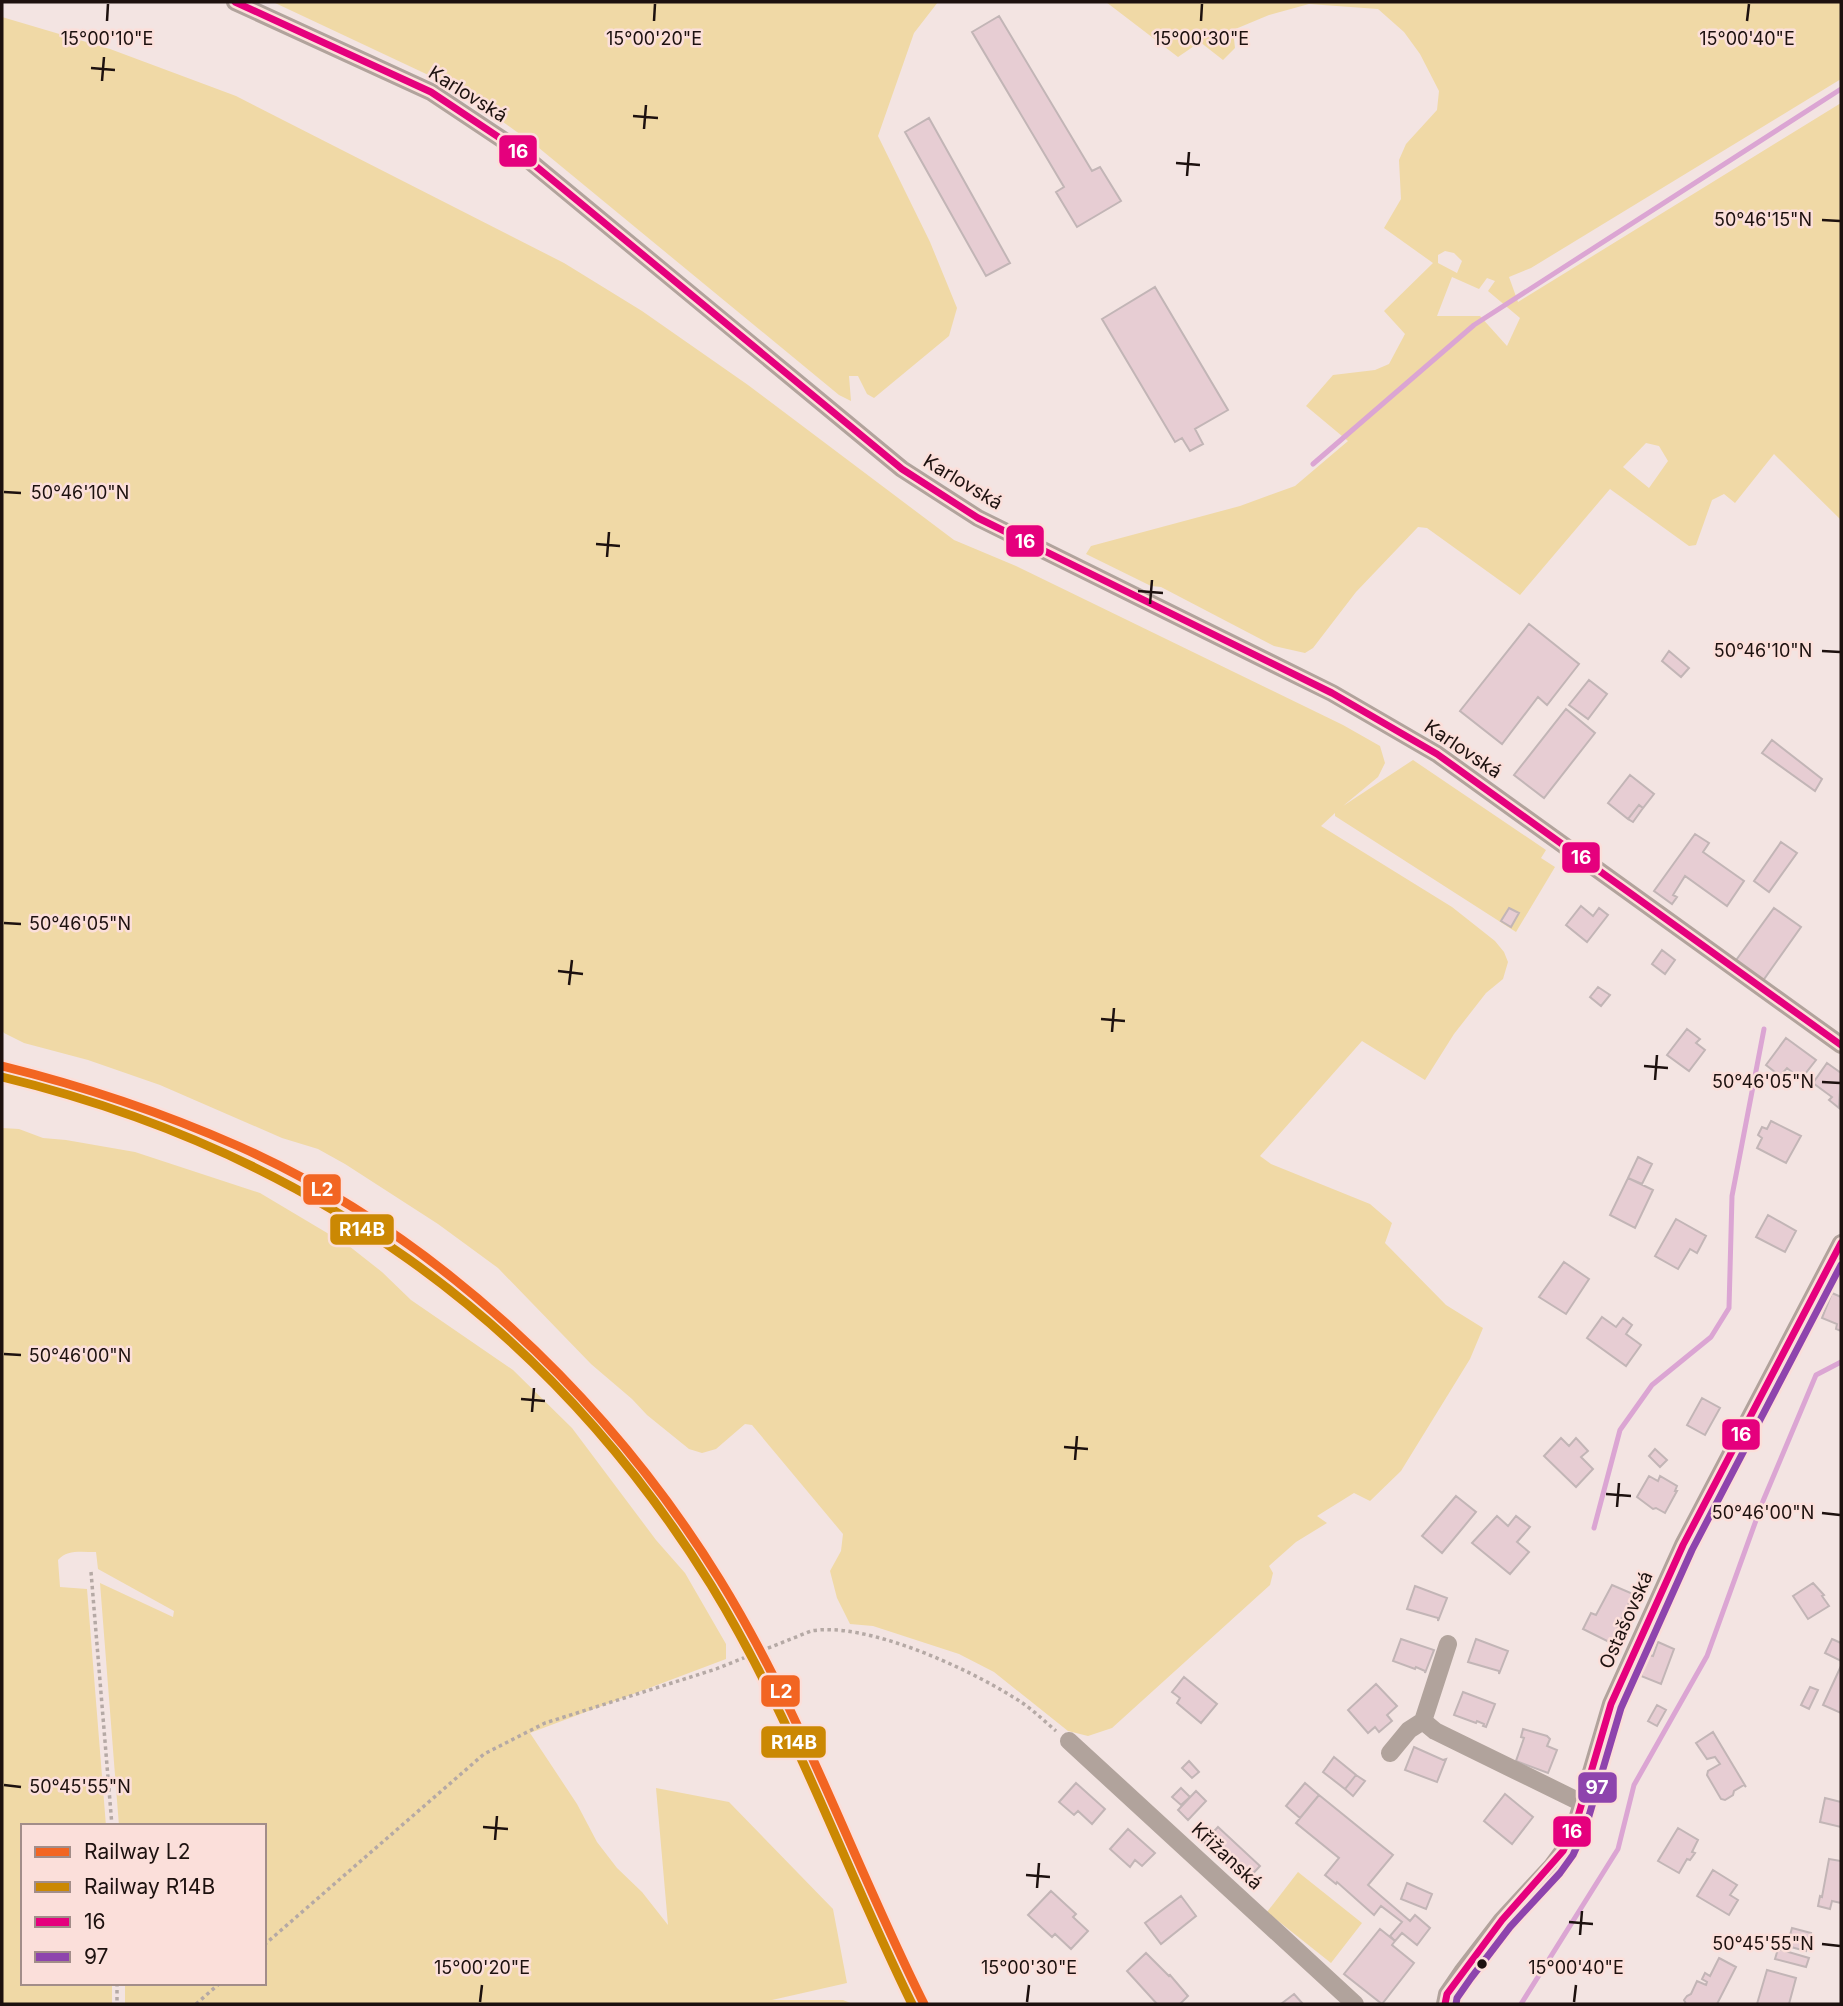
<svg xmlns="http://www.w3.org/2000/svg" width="1843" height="2006" font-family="Inter,sans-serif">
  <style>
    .green { fill: #f0d9a6; fill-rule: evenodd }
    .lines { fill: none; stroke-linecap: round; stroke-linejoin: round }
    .stream { stroke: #dba5d3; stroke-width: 5 }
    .building { fill: #e7cdd3; stroke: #c2b5b6; stroke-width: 2 }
    .path { stroke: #b5a9a5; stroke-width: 3.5; stroke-dasharray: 3.5 3.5; stroke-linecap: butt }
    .minor { stroke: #b1a39c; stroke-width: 18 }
    .bus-1-casing { stroke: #fbdfda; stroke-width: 12 }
    .bus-2-casing { stroke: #fbdfda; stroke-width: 12 }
    .bus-1 { stroke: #e5007d; stroke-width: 7 }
    .bus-2 { stroke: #8e44ad; stroke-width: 7 }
    .rail-1-casing { stroke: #fbdfda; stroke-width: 14 }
    .rail-2-casing { stroke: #fbdfda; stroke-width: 14 }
    .rail-1 { stroke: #f26522; stroke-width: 9 }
    .rail-2 { stroke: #cb8803; stroke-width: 9 }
    .ticks { fill: none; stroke: #1d110f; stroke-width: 2.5 }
    .bus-dot { fill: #1d110f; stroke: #fbdfda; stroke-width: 2.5 }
    .labels { text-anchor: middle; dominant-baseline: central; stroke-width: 5; stroke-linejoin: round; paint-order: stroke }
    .street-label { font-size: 19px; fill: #1d110f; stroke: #fbdfda }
    .ticks-label { font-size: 18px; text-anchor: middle; fill: #1d110f; stroke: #fbdfda; stroke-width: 5; stroke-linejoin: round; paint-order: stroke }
    .line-badge { stroke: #fbdfda; stroke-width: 2.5 }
    .badge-label { font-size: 19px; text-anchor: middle; font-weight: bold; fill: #fff }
  </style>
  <rect width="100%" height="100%" fill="#f3e4e2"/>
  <path class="green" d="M273 2H938L914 33 878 136 930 242 957 308 949 336 874 398 867 394 858 376H849L851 401 839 395 539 148 456 88Z
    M1106 2H1841V79L1531 268 1509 277 1518 302 1841 103V520L1774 454 1735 503 1724 494 1712 500 1696 545 1689 546 1610 489 1520 595 1427 528 1418 527 1356 592 1313 648 1305 653 1274 646 1161 587 1151 586 1086 554 1091 546 1240 506 1295 486 1348 441 1306 406 1333 375 1375 370 1389 364 1405 334 1384 311 1433 263 1384 228 1401 199 1399 160 1406 144 1437 110 1439 91 1420 54 1404 32 1378 9 1309 4 1269 15 1233 30 1235 48 1223 60 1200 42 1178 57ZM1445 251 1454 253 1462 261 1457 273 1438 263V255ZM1452 277 1479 289 1487 278 1495 281 1488 291 1520 318 1507 346 1480 316H1437ZM1646 443 1659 446 1668 461 1649 488 1623 467Z
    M2 17 110 49 236 96 564 263 642 311 748 385 954 540 1016 566 1343 725 1380 746 1385 763 1378 777 1343 806 1413 760 1546 850 1541 858 1555 867 1516 932 1335 816V813L1321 826 1452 907 1495 941 1504 952 1508 962 1503 979 1486 993 1454 1034 1425 1080 1362 1041 1260 1156 1271 1164 1370 1204 1392 1223 1385 1243 1446 1305 1483 1328 1470 1359 1401 1471 1370 1501 1354 1493 1317 1516 1327 1523 1296 1542 1269 1566 1273 1573 1270 1585 1112 1728 1088 1736 1068 1731 994 1672 959 1654 873 1626 850 1624 837 1598 830 1571 841 1551 843 1534 752 1425 745 1424 716 1449 702 1453 689 1449 647 1415 632 1399 591 1364 498 1268 438 1224 345 1164 318 1149 282 1138 160 1085 88 1060 24 1043 4 1033 2 1030Z
    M2 1128 19 1129 43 1138 66 1140 135 1152 260 1193 349 1246 382 1272 411 1300 513 1370 572 1428 656 1540 685 1573 726 1644V1659L530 1733 577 1804 597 1842 617 1868 642 1892 668 1925 656 1788 729 1802 833 1909 847 1983 772 2000H843L853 2004H125V1983H264V1826H119L100 1583 173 1617 174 1611 98 1569 96 1552C82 1552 67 1549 58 1560L60 1587 87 1589 106 1826H23V1983H112V2004H2Z
    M1298 1872 1362 1923 1331 1963 1267 1912Z"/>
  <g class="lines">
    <path class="stream" d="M1313 464 1474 325 1841 89
      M1594 1528 1620 1430 1652 1385 1711 1337 1729 1308 1732 1196 1764 1029
      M1521 2004 1618 1849 1634 1785 1707 1656 1763 1501 1816 1375 1841 1362"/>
  </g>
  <path class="building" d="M999 16 1092 171 1100 167 1121 201 1077 227 1056 192 1064 187 972 32Z
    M929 118 1010 263 986 276 905 132Z
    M1155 287 1228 410 1195 429 1203 444 1190 451 1182 438 1175 442 1102 319Z
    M1529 624 1579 664 1547 705 1538 697 1502 744 1460 711Z
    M1669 651 1689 668 1681 677 1662 661Z
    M1589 680 1607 694 1588 719 1569 705Z
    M1566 709 1595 733 1544 798 1514 775Z
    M1772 740 1822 779 1815 791 1762 753Z
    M1630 775 1654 794 1643 808 1639 805 1628 819 1608 803Z
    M1639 805 1643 808 1633 822 1628 819Z
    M1695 834 1709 843 1703 852 1744 881 1727 906 1685 876 1673 895 1677 897 1672 904 1654 891Z
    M1781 842 1797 853 1769 892 1754 881Z
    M1581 906 1593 916 1599 908 1608 915 1587 942 1566 925Z
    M1509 908 1519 913 1511 927 1501 921Z
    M1774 908 1801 927 1762 982 1734 963Z
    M1662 950 1675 960 1665 974 1652 964Z
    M1598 987 1610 995 1601 1006 1590 997Z
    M1687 1029 1700 1039 1696 1043 1705 1050 1689 1071 1667 1055Z
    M1786 1038 1816 1060 1801 1079 1787 1068 1780 1076 1766 1065Z
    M1827 1063 1841 1073 1839 1108 1829 1100 1832 1097 1813 1083Z
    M1771 1121 1801 1136 1786 1163 1757 1148 1762 1138 1758 1135 1762 1127 1767 1129Z
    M1638 1157 1652 1164 1642 1184 1628 1178Z
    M1628 1178 1653 1190 1635 1228 1610 1215Z
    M1768 1215 1796 1231 1785 1252 1756 1237Z
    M1676 1219 1706 1236 1697 1253 1690 1249 1678 1269 1655 1256Z
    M1564 1262 1589 1279 1566 1314 1539 1297Z
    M1832 1293 1841 1297V1331L1836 1329 1837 1324 1822 1318Z
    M1602 1317 1616 1327 1623 1318 1632 1325 1626 1334 1641 1345 1626 1366 1587 1338Z
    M1702 1398 1720 1408 1705 1435 1687 1425Z
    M1561 1438 1569 1446 1576 1438 1588 1451 1581 1457 1593 1469 1576 1487 1544 1456Z
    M1655 1449 1667 1460 1660 1467 1649 1456Z
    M1649 1476 1658 1481 1660 1476 1677 1486 1675 1491H1677L1665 1513 1656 1508 1653 1509 1637 1497Z
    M1456 1496 1476 1512 1442 1553 1422 1536Z
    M1497 1516 1508 1526 1516 1516 1530 1527 1517 1542 1529 1552 1510 1574 1472 1543Z
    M1813 1583 1824 1595 1822 1596 1829 1606 1808 1619 1793 1596Z
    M1612 1585 1633 1594 1611 1643 1583 1629 1591 1613 1596 1615Z
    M1415 1586 1447 1598 1438 1621V1618L1407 1609Z
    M1401 1639 1434 1650 1425 1673V1671L1416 1667 1415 1669 1393 1661Z
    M1476 1639 1508 1651 1499 1674V1671L1468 1662Z
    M1832 1639 1841 1643V1661L1825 1653Z
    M1658 1642 1674 1649 1661 1684 1641 1676 1649 1655 1653 1656Z
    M1841 1666V1713L1823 1705Z
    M1184 1677 1217 1704 1201 1723 1177 1703 1180 1698 1172 1692Z
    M1376 1684 1397 1706 1387 1715 1392 1721 1379 1732 1375 1727 1368 1733 1348 1710Z
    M1810 1687 1818 1690 1809 1709 1801 1705Z
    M1463 1692 1495 1704 1486 1727 1483 1726 1484 1724 1477 1721 1476 1723 1454 1715Z
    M1657 1705 1666 1710 1657 1726 1648 1721Z
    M1523 1729 1547 1736 1550 1739 1547 1746 1557 1750 1548 1773 1516 1761 1524 1738 1521 1737Z
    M1713 1732 1746 1787 1744 1785 1734 1791 1733 1795 1725 1800 1721 1799 1707 1775 1708 1771 1720 1764 1715 1757 1707 1759 1696 1743Z
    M1414 1747 1443 1760 1446 1759 1437 1782 1405 1770Z
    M1334 1757 1356 1775 1345 1789 1323 1772Z
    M1189 1761 1199 1772 1192 1778 1182 1768Z
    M1356 1775 1365 1781 1353 1796 1345 1789Z
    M1076 1783 1105 1809 1092 1824 1078 1811 1074 1815 1059 1802Z
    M1305 1783 1319 1795 1300 1818 1286 1806Z
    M1181 1788 1190 1797 1181 1805 1172 1797Z
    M1196 1791 1206 1801 1188 1820 1178 1810Z
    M1505 1794 1533 1817 1512 1844 1484 1821Z
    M1319 1795 1393 1855 1368 1885 1410 1921 1415 1915 1430 1928 1417 1945 1402 1933 1395 1941 1390 1936 1402 1922 1381 1906 1374 1915 1337 1882 1336 1884 1325 1875 1339 1858 1296 1823Z
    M1825 1798 1841 1802V1827L1820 1822Z
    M1218 1827 1260 1866 1245 1882 1204 1842Z
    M1678 1828 1698 1840 1692 1852 1695 1853 1690 1860 1687 1859 1679 1873 1658 1861Z
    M1128 1829 1155 1853 1142 1866 1135 1860 1130 1867 1110 1849Z
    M1829 1859 1841 1861V1903L1832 1901 1830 1909 1818 1906 1820 1896 1822 1897Z
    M1713 1870 1737 1885 1730 1895 1738 1900 1729 1915 1697 1896Z
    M1407 1883 1432 1894 1426 1909 1401 1899Z
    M1051 1891 1076 1914 1073 1917 1088 1931 1071 1949 1055 1934 1052 1937 1028 1915Z
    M1181 1896 1196 1916 1161 1944 1145 1923Z
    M1792 1928 1811 1933 1806 1951 1787 1946Z
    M1380 1929 1395 1941 1392 1945 1414 1963 1382 2004 1344 1974Z
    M1778 1949 1809 1958 1806 1967 1775 1959Z
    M1146 1953 1169 1976 1170 1975 1188 1996 1180 2004H1157L1127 1971Z
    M1719 1958 1736 1967 1717 2004H1686L1684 2000 1687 1996 1691 1994 1697 1981 1706 1985 1707 1982 1702 1979 1705 1973 1710 1976Z
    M1767 1970 1796 1978 1789 2004H1757Z
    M1294 1994 1303 2004H1281Z"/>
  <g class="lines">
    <path class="path" d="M91 1572 112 1826
      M264 1945 484 1754 545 1723 716 1669 811 1631C865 1621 967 1668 1013 1697 1029 1706 1042 1719 1056 1731
      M117 1983V2004
      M196 2004 220 1983"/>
    <path class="minor" d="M235 2 431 92 509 144 902 469 978 518 1332 693 1437 754 1841 1045
      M1423 1721 1435 1731 1582 1803
      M1069 1741 1355 2004
      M1390 1753 1409 1730 1423 1721 1448 1644
      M1445 2004 1447 1994 1462 1972 1502 1920 1552 1866 1563 1851 1576 1823 1611 1704 1683 1545 1841 1243"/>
    <defs>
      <path id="bus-1" d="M235 2 431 92 509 144 902 469 978 518 1332 693 1437 754 1841 1045
        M1445 2004 1447 1994 1502 1920 1563 1851 1576 1823 1611 1704 1683 1545 1841 1243"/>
      <path id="bus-2" d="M1456 2004 1457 1998 1471 1978 1510 1927 1560 1873 1573 1855 1586 1826 1621 1708 1692 1550 1841 1265"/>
    </defs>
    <use href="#bus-1" class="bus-1-casing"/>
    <use href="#bus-2" class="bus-2-casing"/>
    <use href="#bus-1" class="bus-1"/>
    <use href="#bus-2" class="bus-2"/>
    <defs>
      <path id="rail-1" d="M2 1066C83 1086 161 1112 238 1146 435 1234 607 1397 720 1580 802 1713 854 1864 924 2004"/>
      <path id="rail-2" d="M2 1077C304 1150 547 1320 711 1585 792 1717 844 1866 912 2004"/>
    </defs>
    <use href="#rail-1" class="rail-1-casing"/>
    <use href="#rail-2" class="rail-2-casing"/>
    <use href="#rail-1" class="rail-1"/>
    <use href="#rail-2" class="rail-2"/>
  </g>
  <path class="ticks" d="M107 21 108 4M654 21 655 4M1201 21 1202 4M1747 21 1749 4M91 68 115 70M102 81 104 57M633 116 658 118M644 129 646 105M1176 163 1200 165M1187 176 1189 152M1822 220 1840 221M4 492 21 493M596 544 620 546M607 557 609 532M1138 591 1163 593M1150 604 1152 580M1822 651 1840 652M4 923 21 924M558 971 583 974M569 985 572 960M1101 1019 1125 1021M1112 1032 1114 1008M1644 1066 1668 1068M1655 1080 1657 1055M1822 1082 1840 1083M4 1354 21 1355M521 1399 545 1401M532 1412 534 1388M1064 1447 1088 1449M1075 1460 1077 1436M1606 1494 1631 1496M1617 1507 1619 1483M1822 1513 1840 1515M4 1785 21 1787M483 1827 508 1829M495 1840 497 1816M1026 1875 1050 1877M1037 1888 1039 1863M1569 1922 1593 1924M1580 1935 1582 1911M1822 1944 1840 1946M480 2002 482 1985M1027 2002 1029 1985M1574 2002 1576 1985"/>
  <circle class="bus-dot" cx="1482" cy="1964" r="6"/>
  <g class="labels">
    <g class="street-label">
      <text transform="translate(468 94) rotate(32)">Karlovská</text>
      <text transform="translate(963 482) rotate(31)">Karlovská</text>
      <text transform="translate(1463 749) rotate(34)">Karlovská</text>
      <text transform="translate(1626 1620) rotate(-66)">Ostašovská</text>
      <text transform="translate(1227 1856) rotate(43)">Křižanská</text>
    </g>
  </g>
  <g class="ticks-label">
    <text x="107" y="45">15°00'10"E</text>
    <text x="654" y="45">15°00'20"E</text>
    <text x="1201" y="45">15°00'30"E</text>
    <text x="1747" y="45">15°00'40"E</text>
    <text x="1763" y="226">50°46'15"N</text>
    <text x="80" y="499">50°46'10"N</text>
    <text x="1763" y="657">50°46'10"N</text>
    <text x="80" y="930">50°46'05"N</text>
    <text x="1763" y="1088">50°46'05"N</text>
    <text x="80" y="1362">50°46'00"N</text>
    <text x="1763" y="1519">50°46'00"N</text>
    <text x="80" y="1793">50°45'55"N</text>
    <text x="1763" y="1950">50°45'55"N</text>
    <text x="482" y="1974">15°00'20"E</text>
    <text x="1029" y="1974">15°00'30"E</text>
    <text x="1576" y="1974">15°00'40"E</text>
  </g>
  <g class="line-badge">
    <rect x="498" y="134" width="40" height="34" rx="7" fill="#e5007d"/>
    <rect x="1005" y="524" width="40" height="34" rx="7" fill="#e5007d"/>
    <rect x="1561" y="841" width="40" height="33" rx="7" fill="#e5007d"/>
    <rect x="302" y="1173" width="40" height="33" rx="7" fill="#f26522"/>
    <rect x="329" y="1213" width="66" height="33" rx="7" fill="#cb8803"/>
    <rect x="1721" y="1418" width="40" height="33" rx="7" fill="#e5007d"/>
    <rect x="760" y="1674" width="41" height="34" rx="7" fill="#f26522"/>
    <rect x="760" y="1725" width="67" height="34" rx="7" fill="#cb8803"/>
    <rect x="1577" y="1771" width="41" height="33" rx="7" fill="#8e44ad"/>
    <rect x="1552" y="1815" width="40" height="33" rx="7" fill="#e5007d"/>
  </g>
  <g class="badge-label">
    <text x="518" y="158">16</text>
    <text x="1025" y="548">16</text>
    <text x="1581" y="864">16</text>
    <text x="322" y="1196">L2</text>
    <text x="362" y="1236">R14B</text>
    <text x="1741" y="1441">16</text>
    <text x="781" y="1698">L2</text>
    <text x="794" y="1749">R14B</text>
    <text x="1597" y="1794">97</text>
    <text x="1572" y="1838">16</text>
  </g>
  <rect width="1843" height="2006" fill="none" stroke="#1d110f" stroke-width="7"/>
  <rect x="21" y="1824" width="245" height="161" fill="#fbdfda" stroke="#a28d89" stroke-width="2"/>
  <rect x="35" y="1847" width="35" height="10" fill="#f26522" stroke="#a28d89" stroke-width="2"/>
  <text x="84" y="1859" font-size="21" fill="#1d110f">Railway L2</text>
  <rect x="35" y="1882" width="35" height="10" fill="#cb8803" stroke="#a28d89" stroke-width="2"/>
  <text x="84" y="1894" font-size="21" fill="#1d110f">Railway R14B</text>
  <rect x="35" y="1917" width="35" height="10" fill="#e5007d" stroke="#a28d89" stroke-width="2"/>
  <text x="84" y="1929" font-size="21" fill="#1d110f">16</text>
  <rect x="35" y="1952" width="35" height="10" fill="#8e44ad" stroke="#a28d89" stroke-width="2"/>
  <text x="84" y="1964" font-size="21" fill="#1d110f">97</text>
</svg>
